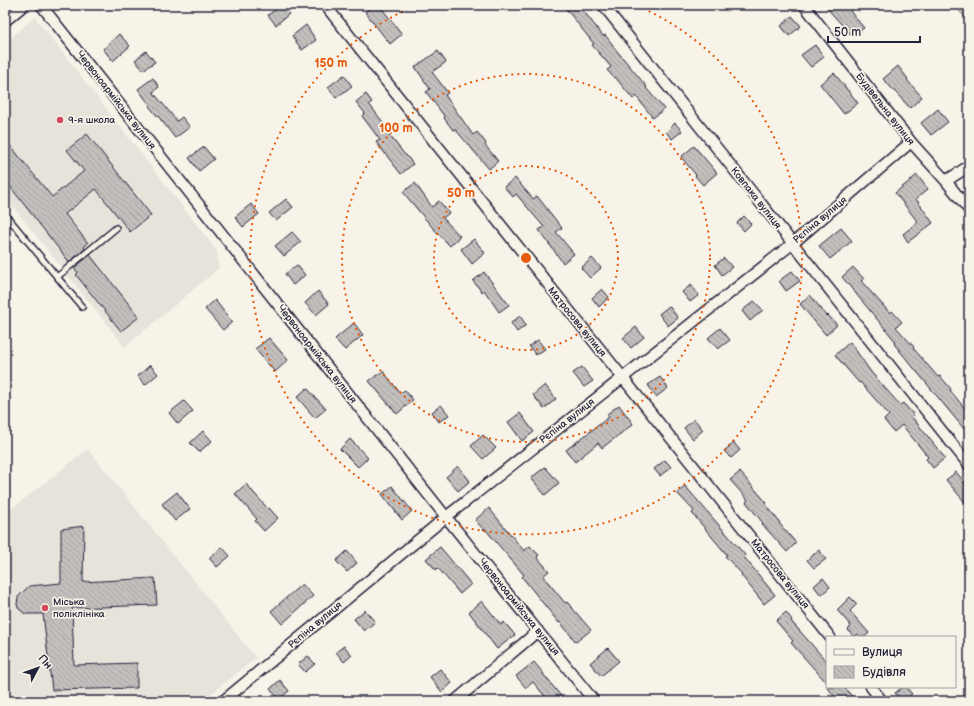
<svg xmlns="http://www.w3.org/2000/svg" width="974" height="706" font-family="'Balsamiq Sans',sans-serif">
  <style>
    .built { fill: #e7e3db }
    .forest { fill: url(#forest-firs); stroke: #7d7c85 }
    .building { fill: url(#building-back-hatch); stroke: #22223b }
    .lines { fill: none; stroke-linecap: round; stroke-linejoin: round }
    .lane-casing { stroke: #22223b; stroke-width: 8 }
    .street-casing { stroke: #22223b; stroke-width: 13 }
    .lane { stroke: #f7f3e8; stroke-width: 5 }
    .street { stroke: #f7f3e8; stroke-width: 10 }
    .ring { fill: none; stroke: #e8590c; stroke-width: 2; stroke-dasharray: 2 4 }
    .poi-dot { fill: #d1495b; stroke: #f7f3e8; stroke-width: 1.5 }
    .labels { text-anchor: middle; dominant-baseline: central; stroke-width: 3.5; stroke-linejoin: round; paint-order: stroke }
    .street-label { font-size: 10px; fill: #22223b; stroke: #f7f3e8 }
    .poi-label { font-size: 10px; fill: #22223b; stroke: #f7f3e8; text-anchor: start }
    .centre { fill: #e8590c; stroke: #f7f3e8; stroke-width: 2 }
    .ring-label { font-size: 12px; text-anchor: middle; font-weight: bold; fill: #e8590c; stroke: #f7f3e8; stroke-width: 3.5; stroke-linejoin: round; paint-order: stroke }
  </style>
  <defs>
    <pattern id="forest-firs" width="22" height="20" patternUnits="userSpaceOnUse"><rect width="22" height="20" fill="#d8d5cf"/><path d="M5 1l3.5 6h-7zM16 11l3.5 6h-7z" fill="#b9b7b3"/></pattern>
    <pattern id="building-back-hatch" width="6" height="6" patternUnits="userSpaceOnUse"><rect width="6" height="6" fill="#c2bfbd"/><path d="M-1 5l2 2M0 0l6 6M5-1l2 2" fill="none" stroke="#a6a4a3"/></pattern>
  </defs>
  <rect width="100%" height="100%" fill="#f7f3e8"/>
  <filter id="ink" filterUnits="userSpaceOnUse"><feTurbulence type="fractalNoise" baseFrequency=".025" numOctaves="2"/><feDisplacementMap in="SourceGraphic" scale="8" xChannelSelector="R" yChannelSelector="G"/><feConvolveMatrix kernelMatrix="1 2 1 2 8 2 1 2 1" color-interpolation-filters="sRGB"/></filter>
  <g filter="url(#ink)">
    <path class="built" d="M35 17 217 251 219 268 125 347 5 197V43Z
      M88 449 256 658 202 701H5V514Z"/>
    <path class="forest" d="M953 5H969V21Z"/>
    <path class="building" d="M282 5 289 14 276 25 268 15Z
      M374 5H379L402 34 390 44 365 12Z
      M563 5H579L603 36 605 35 613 45H612L647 87 646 88 664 109 653 118 636 96 633 99 615 77 614 78 607 70 611 67 592 45 594 44Z
      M824 5H857L850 11 864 28 852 36Z
      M792 16 801 26 789 36 781 26Z
      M306 25 316 40 302 50 292 36Z
      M119 34 130 46 113 61 103 49Z
      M815 45 824 57 811 67 801 55Z
      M146 51 155 62 143 70 135 60Z
      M438 51 446 62 432 72 448 93 445 95 473 135 477 132 486 143 485 145 498 161 489 169 455 129 453 130 444 118 445 117 426 92 430 89 415 67Z
      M898 66 908 79 907 80 922 97 910 108 883 79Z
      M834 73 858 103 844 114 820 84Z
      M344 75 352 86 336 98 328 87Z
      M153 78 159 87 153 92 177 121 182 117 190 127 175 138 158 116V117L149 106 150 105 138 89Z
      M366 94 372 102 369 104 385 125 383 127 405 155H406L413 164 401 174 376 142 380 140 362 116 365 113 356 102Z
      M938 109 948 122 931 135 921 123Z
      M675 123 682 131 672 139 666 132Z
      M87 134 151 215 130 232 96 189 65 214 88 243 84 247 85 249 69 262 5 180V139L52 197 84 171 67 150Z
      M694 146 717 173 703 185 695 176 696 175 681 157Z
      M204 147 214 159 199 171 189 158Z
      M917 175 928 189 916 199 933 223 908 242 903 234 918 222 895 193Z
      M515 178 533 199 537 196 562 228 556 232 574 254 563 263 539 230 544 227 516 194 513 197 504 187Z
      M415 183 432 207 439 201 449 213 443 218 460 236 450 246 432 227 403 192Z
      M286 199 293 207 276 221 269 213Z
      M251 204 259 214 243 227 235 217Z
      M744 216 751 224 744 231 737 223Z
      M841 228 852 241 830 259 819 246Z
      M292 232 301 242 284 256 275 246Z
      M474 239 485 253 472 264 461 249Z
      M90 255 139 317 121 331 76 275 78 273 74 268Z
      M592 258 601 268 590 278 581 268Z
      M724 258 732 267 722 275 715 265Z
      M297 265 305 275 293 285 285 274Z
      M853 267 864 279 861 281 890 313 892 311 902 322 896 327 914 347 913 348 938 377 940 376 951 389 950 390 969 414V435L894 344 896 342 842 277Z
      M792 271 800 281 786 291 779 281Z
      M484 272 509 305 499 312 484 290 482 292 473 281Z
      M691 285 699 295 690 302 682 292Z
      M602 289 609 297 599 307 592 298Z
      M318 291 329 304 316 315 305 303Z
      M810 295 827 316 828 315 837 325 826 335 800 304Z
      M215 300 232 322 223 330 205 309Z
      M754 301 763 310 750 321 742 311Z
      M669 306 678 318 668 326 659 314Z
      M520 316 526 325 517 332 511 323Z
      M354 323 363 335 345 350 335 339Z
      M636 327 644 337 631 348 623 338Z
      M720 328 730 340 718 349 708 338Z
      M269 338 288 360 275 372 255 349Z
      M538 340 545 349 536 355 529 346Z
      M850 342 871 372 900 405 903 403 914 415 912 417 945 458 933 468 926 459 928 457 902 425 894 432 884 420 889 415 860 382 859 383 835 355Z
      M150 365 158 374 145 385 138 376Z
      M582 367 593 381 584 387 573 373Z
      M383 371 400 393 405 390 413 400 397 414 369 381Z
      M660 377 668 388 656 397 648 385Z
      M545 385 556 399 544 409 533 395Z
      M307 388 326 409 315 418 297 397Z
      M184 401 193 411 178 424 169 413Z
      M441 405 449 415 439 422 432 412Z
      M619 405 633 424 602 448 598 443 575 462 566 450 609 417 607 414Z
      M520 413 534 432 522 441 508 422Z
      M694 419 703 430 693 439 684 428Z
      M203 431 212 441 199 452 190 443Z
      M483 435 496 448 483 459 471 446Z
      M350 439 368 458 358 467 340 449Z
      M734 443 740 450 731 458 724 451Z
      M665 460 671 467 660 476 654 469Z
      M458 466 470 481 458 491 446 477Z
      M545 467 559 483 545 495 531 478Z
      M740 472 766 502 765 503 780 523H779L796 543 787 552 762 524 763 523 746 502 748 500 730 480Z
      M956 472 969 487V507L946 480Z
      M246 484 268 509 269 508 278 518 264 531 255 521 257 519 235 494Z
      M392 486 412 511 402 520 382 494Z
      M685 486 745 555 744 557 775 595 764 604 741 575 742 574 725 556 727 555 692 513 694 511 677 493Z
      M177 492 190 509 175 521 162 504Z
      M489 508 524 551 530 546 539 555 537 557 549 571 543 576 565 603 567 602 591 630 576 642 560 622 559 623 522 577 524 575 485 529 484 530 475 520Z
      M84 526 83 582 155 578 157 605 72 608 74 665 137 663V688L52 690 43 614H25L18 608 17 604 18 597 29 586 61 583V529Z
      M222 547 230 556 217 567 209 558Z
      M440 547 471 584 460 594 438 568 436 570 426 559Z
      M819 550 826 559 814 568 807 560Z
      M347 551 357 563 347 572 336 561Z
      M823 578 830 587 821 595 814 586Z
      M302 584 313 596 282 624 271 611Z
      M850 597 857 604 850 611 869 633 865 637H861L858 634 854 637 848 630 851 626 837 610Z
      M482 601 501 625 504 622 515 635 497 649 469 612Z
      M365 610 375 622 364 631 354 619Z
      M786 612 792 620 791 621 827 662V683L791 643 793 641 776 621Z
      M344 646 352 655 344 662 336 652Z
      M608 648 619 661 601 676 590 663Z
      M308 656 315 664 305 672 298 664Z
      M534 662 544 674H543L565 701H549L533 682 526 688 516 676Z
      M440 669 452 683 442 692 430 677Z
      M280 680 289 691 279 699 270 689Z
      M827 687H844L856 701H838Z
      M903 687H906L912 694 904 701H901L895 693Z"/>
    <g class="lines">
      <defs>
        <path id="lane" d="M5 214 82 307
          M57 277 116 228"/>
        <path id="street" d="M41 5 446 517 594 701
          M325 5 830 637
          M603 5 969 465
          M804 5 911 142 946 181 969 210
          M5 21 24 5
          M946 181 969 166
          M871 687 882 701
          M223 701 446 517 792 244 911 142
          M455 701 538 631"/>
      </defs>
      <use href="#lane" class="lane-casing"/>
      <use href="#street" class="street-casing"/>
      <use href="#lane" class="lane"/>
      <use href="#street" class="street"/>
    </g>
  </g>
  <g class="ring">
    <circle cx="526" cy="258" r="92"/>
    <circle cx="526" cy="258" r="184"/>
    <path d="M638 6A276 276 0 1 1 414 6"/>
  </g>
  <g class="poi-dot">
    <circle cx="60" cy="120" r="4"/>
    <circle cx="45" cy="608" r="4"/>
  </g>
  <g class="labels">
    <g class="street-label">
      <text transform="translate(116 100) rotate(52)">Червоноармійська вулиця</text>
      <text transform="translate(885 109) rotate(52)">Будівельна вулиця</text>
      <text transform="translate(756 198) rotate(52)">Ковпака вулиця</text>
      <text transform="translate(820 220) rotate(-40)">Рєпіна вулиця</text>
      <text transform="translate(577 322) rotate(51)">Матросова вулиця</text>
      <text transform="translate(317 354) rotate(52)">Червоноармійська вулиця</text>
      <text transform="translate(567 421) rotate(-38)">Рєпіна вулиця</text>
      <text transform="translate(780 574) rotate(51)">Матросова вулиця</text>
      <text transform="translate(519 607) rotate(51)">Червоноармійська вулиця</text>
      <text transform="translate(315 625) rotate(-40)">Рєпіна вулиця</text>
    </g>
    <g class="poi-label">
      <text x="68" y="120">9-я школа</text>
      <text x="53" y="602">Міська<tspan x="53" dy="12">поліклініка</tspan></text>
    </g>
  </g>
  <circle cx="526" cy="258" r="6" class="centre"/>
  <g class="ring-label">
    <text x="331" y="67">150 m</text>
    <text x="396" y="132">100 m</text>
    <text x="461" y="197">50 m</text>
  </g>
  <rect width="974" height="706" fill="none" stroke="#f7f3e8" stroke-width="20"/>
  <rect x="10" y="10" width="954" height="686" fill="none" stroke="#22223b" stroke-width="1.5" filter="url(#ink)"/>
  <rect x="826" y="636" width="130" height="52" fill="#f7f3e8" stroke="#a29fa3"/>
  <rect x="834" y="649" width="20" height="6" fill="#f7f3e8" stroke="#a29fa3"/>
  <text x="862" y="656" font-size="12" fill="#22223b">Вулиця</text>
  <rect x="834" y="666" width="20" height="12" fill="url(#building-back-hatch)" stroke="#a29fa3"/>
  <text x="862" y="676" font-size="12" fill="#22223b">Будівля</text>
  <g transform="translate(38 668) rotate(49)" stroke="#f7f3e8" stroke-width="3" paint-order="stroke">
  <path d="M0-3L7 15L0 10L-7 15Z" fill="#22223b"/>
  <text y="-6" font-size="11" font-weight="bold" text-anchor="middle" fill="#22223b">Пн</text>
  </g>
  <path d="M828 36v6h92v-6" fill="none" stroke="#22223b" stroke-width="2"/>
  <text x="834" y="36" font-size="12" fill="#22223b" stroke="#f7f3e8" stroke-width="3" paint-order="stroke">50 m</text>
</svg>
